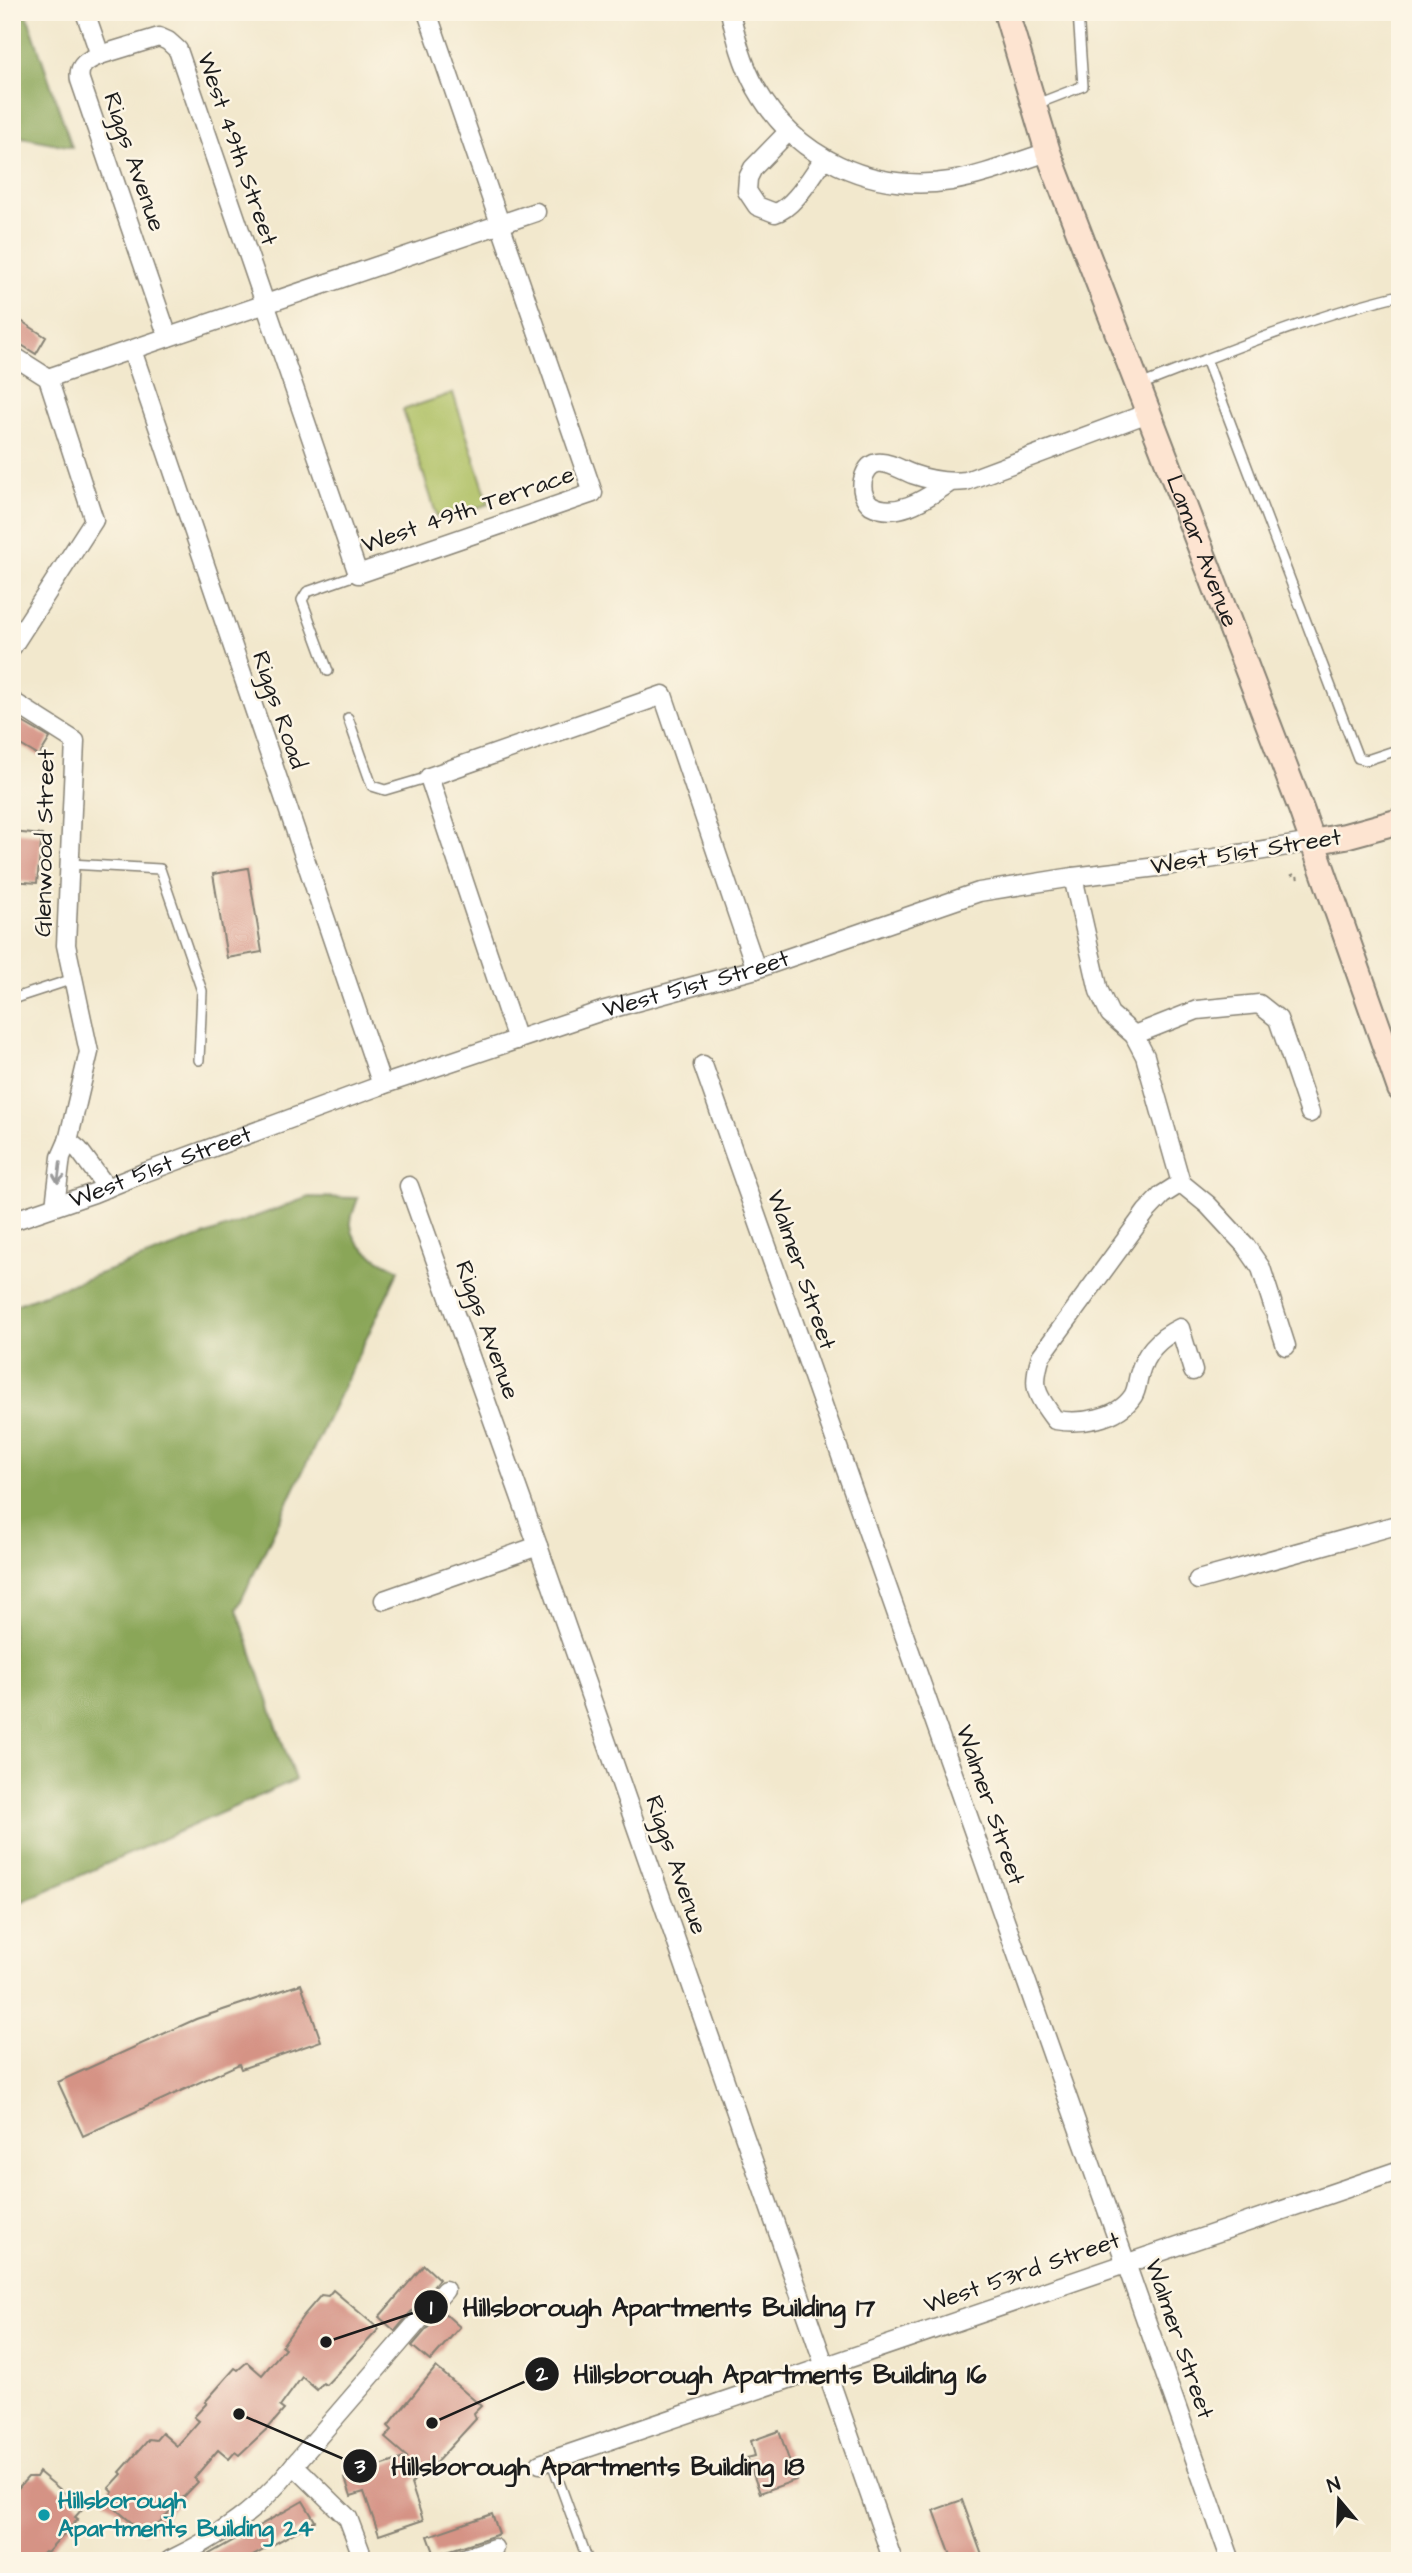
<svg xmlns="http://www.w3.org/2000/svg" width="1412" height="2573" font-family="'Architects Daughter',sans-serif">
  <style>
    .green { fill: #aec063; stroke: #656e40; stroke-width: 2 }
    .forest { fill: #8aa659; stroke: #53613a; stroke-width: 2 }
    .building { fill: #d59385 }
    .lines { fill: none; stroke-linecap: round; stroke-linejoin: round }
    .lane-casing { stroke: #878274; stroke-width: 12 }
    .street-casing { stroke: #878274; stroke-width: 21 }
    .secondary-casing { stroke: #878274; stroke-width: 28 }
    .path { stroke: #878274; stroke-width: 3.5; stroke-dasharray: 2 5; stroke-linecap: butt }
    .lane { stroke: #fff; stroke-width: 9 }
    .street { stroke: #fff; stroke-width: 18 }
    .secondary { stroke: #fde4d1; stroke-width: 24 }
    .oneway { stroke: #999 }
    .culture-dot { fill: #0f9aa8; stroke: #fcf5e5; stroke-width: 2.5 }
    .labels { text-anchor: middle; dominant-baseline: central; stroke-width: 5; stroke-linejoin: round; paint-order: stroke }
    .street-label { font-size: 24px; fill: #1c1c1c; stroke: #fcf5e5 }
    .culture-label { font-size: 24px; font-weight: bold; fill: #0d838f; stroke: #fcf5e5; text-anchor: start }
    .leader { fill: none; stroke: #1c1c1c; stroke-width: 2.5 }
    .callout-dot { fill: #1c1c1c; stroke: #fcf5e5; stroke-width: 2.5 }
    .mark-label { font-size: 21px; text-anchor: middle; font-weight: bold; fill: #fff }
    .callout-label { font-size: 26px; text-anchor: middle; font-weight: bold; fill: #1c1c1c; stroke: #fcf5e5; stroke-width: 5; stroke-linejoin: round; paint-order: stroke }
  </style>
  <rect width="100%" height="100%" fill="#fcf5e5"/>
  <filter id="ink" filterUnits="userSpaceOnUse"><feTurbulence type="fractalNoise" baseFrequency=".0143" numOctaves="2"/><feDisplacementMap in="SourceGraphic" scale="14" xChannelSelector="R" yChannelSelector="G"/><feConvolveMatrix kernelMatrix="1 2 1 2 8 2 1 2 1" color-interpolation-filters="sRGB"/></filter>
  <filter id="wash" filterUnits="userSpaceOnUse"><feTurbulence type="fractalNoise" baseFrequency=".00686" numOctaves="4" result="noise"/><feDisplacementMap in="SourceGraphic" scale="28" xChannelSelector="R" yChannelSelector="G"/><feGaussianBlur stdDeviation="1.57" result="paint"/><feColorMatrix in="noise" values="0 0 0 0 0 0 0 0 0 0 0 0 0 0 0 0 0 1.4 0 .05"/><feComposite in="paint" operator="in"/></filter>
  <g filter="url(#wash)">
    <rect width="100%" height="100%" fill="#f2e8cd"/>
    <path class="green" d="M453 393 489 504 438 520 403 410Z"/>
    <path class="forest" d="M12 12H26L72 147 12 135Z
      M309 1197 358 1198C356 1205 350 1217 351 1225 353 1249 381 1261 399 1270L237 1609 295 1780 12 1906V1306Z"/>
    <g id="blocks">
      <path class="building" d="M12 315 46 337 36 354 12 339Z
        M12 716 50 738 39 756 12 740Z
        M12 832 42 835 37 883 12 881Z
        M248 868 262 952 227 958 213 874Z
        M301 1984 321 2041 241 2069 239 2064 83 2136 58 2082 196 2019Z
        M424 2265 439 2279 395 2331 379 2317Z
        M333 2290 379 2329 326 2385 323 2383 317 2390 302 2377 280 2407 284 2410 270 2426 239 2455 235 2452 229 2459 218 2450 194 2478 198 2482 154 2528 150 2526 144 2533 105 2500 113 2492 109 2488 122 2474 120 2472 149 2439 156 2440 162 2433 177 2446 199 2421 194 2417 207 2403 205 2402 235 2368 238 2370 247 2362 262 2375 285 2348 282 2346 303 2316 321 2295 328 2296Z
        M442 2311 460 2327 430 2361 412 2346Z
        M436 2367 481 2406 474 2413 476 2419 433 2466 429 2462 411 2484 423 2520 379 2535 364 2492 351 2496 345 2478 407 2457 385 2438 392 2430 388 2426Z
        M779 2431 796 2480 760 2493 747 2458 755 2456 751 2441Z
        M39 2472 83 2508 75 2517 78 2519 47 2553 45 2552 36 2561H12V2495L28 2477H36Z
        M962 2500 984 2561H953L934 2510Z
        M303 2501 315 2521 244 2561H197Z
        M492 2514 499 2534 435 2555 428 2536Z"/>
    </g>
  </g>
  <g filter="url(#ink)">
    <use href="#blocks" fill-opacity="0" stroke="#878274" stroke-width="2"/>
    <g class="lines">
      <defs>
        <path id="lane" d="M1034 105 1083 86 1078 12
          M1206 359 1358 758 1367 760 1400 749
          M1140 385C1225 352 1311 316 1400 295
          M328 671 302 600 307 592 358 574
          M348 718 372 786 385 790 429 777
          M70 864 160 869 202 991 199 1060
          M12 999 73 979
          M551 2460 588 2561"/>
        <g id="street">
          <path d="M85 12 100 55C88 60 77 65 80 80L168 337"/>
          <path d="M730 12C736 38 743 65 756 88 795 158 872 193 951 181 984 176 1016 162 1048 152"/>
          <path d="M100 55 159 37 168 41 178 50 358 574 593 493 427 12"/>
          <path d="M788 132 753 168 748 178 747 191 757 206 775 213C794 208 812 175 824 159"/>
          <path d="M132 350 382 1085"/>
          <path d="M12 355 48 378 94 520 12 647"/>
          <path d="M48 378 536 212"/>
          <path d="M951 482C929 496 898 520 871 505 864 499 861 490 863 480 871 450 894 467 912 474 929 480 949 483 966 481L1148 413"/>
          <path d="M12 701 75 741 66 945 89 1052 68 1141 61 1157 55 1206"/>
          <path d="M1073 877 1099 991 1110 1014 1134 1035 1145 1056 1181 1183 1208 1205 1245 1245 1261 1268 1286 1346"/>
          <path d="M1134 1035 1197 1010 1259 1004 1278 1019 1310 1113"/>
          <path d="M517 1040 429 777 663 695 756 969"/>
          <path d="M703 1065 1231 2561"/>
          <path d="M68 1141 79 1150 107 1188"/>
          <path d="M1181 1183 1162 1195 1146 1212 1041 1356C1031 1387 1036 1394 1055 1420 1080 1424 1117 1420 1133 1396 1137 1390 1137 1382 1139 1375 1145 1352 1159 1338 1180 1328L1193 1371"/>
          <path d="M409 1186 538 1546 893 2561"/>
          <path id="s1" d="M12 1221 94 1193 146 1172 382 1085 602 1011 756 969 979 892 1073 877 1166 866 1312 842"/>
          <path d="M1198 1580 1400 1524"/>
          <path d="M384 1600 538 1546"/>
          <path d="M540 2464 1400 2170"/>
          <path d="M170 2560C224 2534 257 2511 294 2465"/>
          <path d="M364 2561 348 2518 294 2465 445 2290"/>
          <path d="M456 2561 494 2548"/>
        </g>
        <g id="secondary">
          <path id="s2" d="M1006 12 1048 152 1301 809 1400 1089"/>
          <path d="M1312 842 1345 836 1400 821"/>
        </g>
      </defs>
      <use href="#lane" class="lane-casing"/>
      <use href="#street" class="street-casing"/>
      <use href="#secondary" class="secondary-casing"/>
      <path class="path" d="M1292 874 1294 878 1301 877"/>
      <use href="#lane" class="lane"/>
      <use href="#street" class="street"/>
      <use href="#secondary" class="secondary"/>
    </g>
    <defs><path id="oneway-shaft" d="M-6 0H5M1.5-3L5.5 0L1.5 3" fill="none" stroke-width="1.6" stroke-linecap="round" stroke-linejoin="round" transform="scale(1.75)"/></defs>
    <use class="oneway" href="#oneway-shaft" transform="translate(59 1173) rotate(97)"/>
  </g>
  <circle class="culture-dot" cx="44" cy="2515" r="7"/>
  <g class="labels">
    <g class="street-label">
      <text transform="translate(237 149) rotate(71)">West 49th Street</text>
      <text transform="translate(134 162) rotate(71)">Riggs Avenue</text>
      <text transform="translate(468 510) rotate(-19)">West 49th Terrace</text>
      <text stroke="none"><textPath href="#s2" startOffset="574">Lamar Avenue</textPath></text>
      <text transform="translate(279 710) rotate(71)">Riggs Road</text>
      <text transform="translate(45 843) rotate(-89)">Glenwood Street</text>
      <text transform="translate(1246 852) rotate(-9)">West 51st Street</text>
      <text stroke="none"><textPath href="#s1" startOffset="724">West 51st Street</textPath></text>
      <text stroke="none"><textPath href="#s1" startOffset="158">West 51st Street</textPath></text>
      <text transform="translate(801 1270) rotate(71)">Walmer Street</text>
      <text transform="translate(487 1330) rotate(70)">Riggs Avenue</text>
      <text transform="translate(990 1805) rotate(71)">Walmer Street</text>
      <text transform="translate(676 1865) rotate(71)">Riggs Avenue</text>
      <text transform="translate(1022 2273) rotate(-19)">West 53rd Street</text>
      <text transform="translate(1179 2339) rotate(71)">Walmer Street</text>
    </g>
    <g class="culture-label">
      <text x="58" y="2501">Hillsborough<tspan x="58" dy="28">Apartments Building 24</tspan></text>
    </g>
  </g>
  <path class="leader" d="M326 2342L431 2307M432 2423L542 2374M239 2414L360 2466"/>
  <g class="callout-dot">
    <circle cx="326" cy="2342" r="7"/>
    <circle cx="432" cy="2423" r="7"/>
    <circle cx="239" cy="2414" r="7"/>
    <circle cx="431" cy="2307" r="18"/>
    <circle cx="542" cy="2374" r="18"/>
    <circle cx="360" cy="2466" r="18"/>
  </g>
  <g class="mark-label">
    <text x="431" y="2314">1</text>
    <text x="542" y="2381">2</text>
    <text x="360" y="2473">3</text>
  </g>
  <g class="callout-label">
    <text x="669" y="2316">Hillsborough Apartments Building 17</text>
    <text x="780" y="2383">Hillsborough Apartments Building 16</text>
    <text x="598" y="2475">Hillsborough Apartments Building 18</text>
  </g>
  <rect width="1412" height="2573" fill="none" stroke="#fcf5e5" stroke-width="42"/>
  <g transform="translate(1339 2500) rotate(341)" stroke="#fcf5e5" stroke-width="5" paint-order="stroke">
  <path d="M0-5L12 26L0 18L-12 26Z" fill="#1c1c1c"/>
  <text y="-10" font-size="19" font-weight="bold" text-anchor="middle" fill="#1c1c1c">N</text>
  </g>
</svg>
